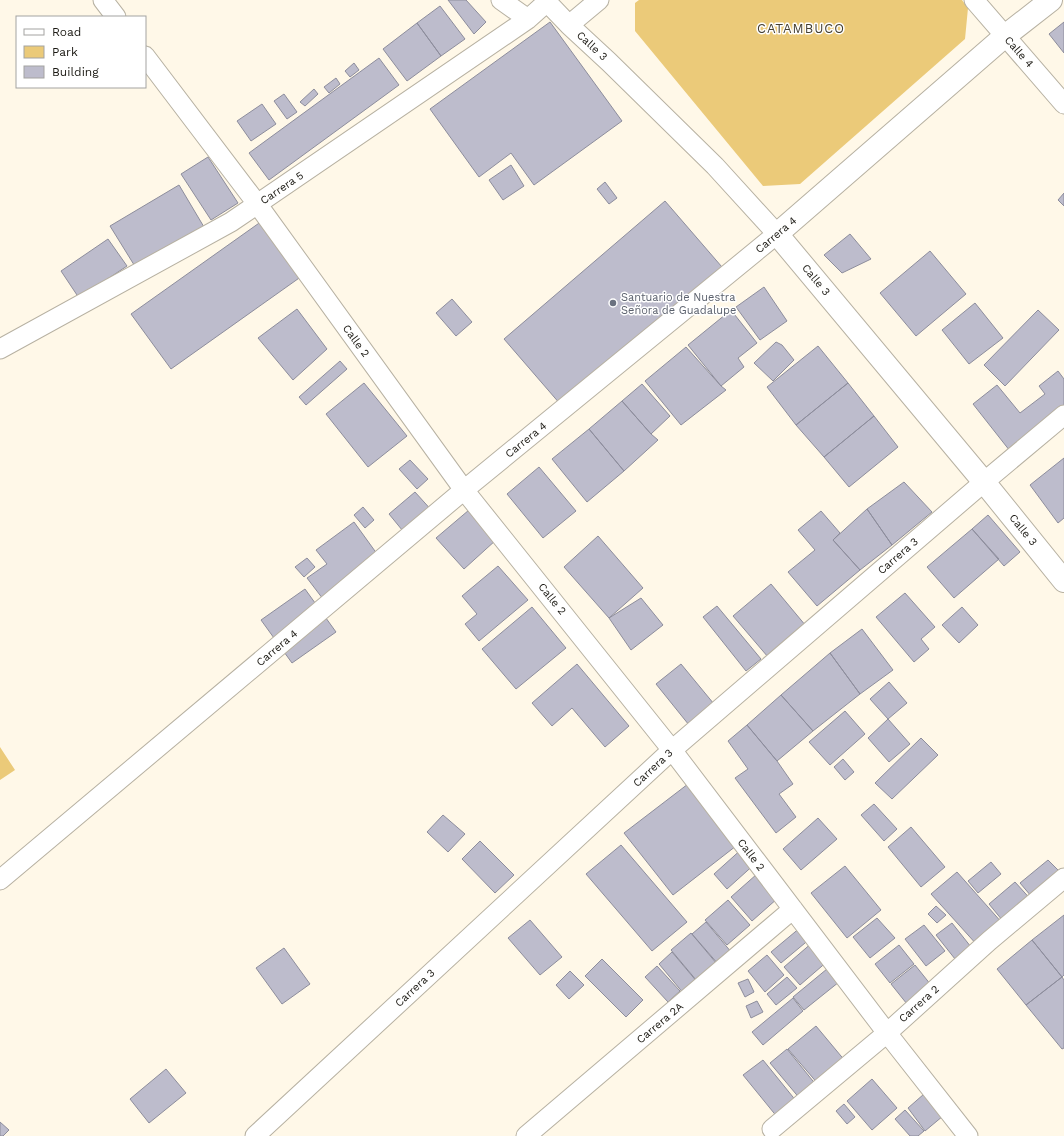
<svg xmlns="http://www.w3.org/2000/svg" width="1064" height="1136" font-family="'Work Sans',sans-serif">
  <style>
    .green { fill: #ebca79 }
    .building { fill: #bdbccc; stroke: #8d8d9c }
    .lines { fill: none; stroke-linecap: round; stroke-linejoin: round }
    .minor-casing { stroke: #b7b1a2; stroke-width: 21 }
    .tertiary-casing { stroke: #b7b1a2; stroke-width: 24 }
    .minor { stroke: #fff; stroke-width: 19 }
    .tertiary { stroke: #fff; stroke-width: 22 }
    .worship-dot { fill: #6b7280; stroke: #fff; stroke-width: 1.5 }
    .labels { text-anchor: middle; dominant-baseline: central; stroke-width: 3; stroke-linejoin: round; paint-order: stroke }
    .street-label { font-size: 11px; fill: #1b1913; stroke: #fff }
    .worship-label { font-size: 11px; fill: #5b616d; stroke: #fff; text-anchor: start }
    .quarter-label { font-size: 13px; letter-spacing: 1px; fill: #443f32; stroke: #fff }
  </style>
  <rect width="100%" height="100%" fill="#fff8e8"/>
  <path class="green" d="M639 0H962L968 8 965 39 800 184 763 186 635 31V3Z
    M0 747 15 770 0 780Z"/>
  <path class="building" d="M448 0H466L486 22 474 34Z
    M440 6 465 39 441 56 417 23Z
    M550 22 622 121 534 185 511 153 479 177 430 109Z
    M1064 22V53L1049 34Z
    M417 23 441 56 407 81 383 49Z
    M379 58 399 85 269 180 249 153Z
    M354 63 359 70 350 77 345 71Z
    M336 78 340 84 329 93 324 87Z
    M314 89 318 94 305 106 300 102Z
    M284 94 297 112 287 119 274 101Z
    M262 104 276 124 251 141 237 121Z
    M208 157 238 203 211 220 181 174Z
    M511 165 524 186 503 200 489 180Z
    M605 182 617 198 609 204 597 189Z
    M179 185 204 227 136 268 110 226Z
    M1064 193V206L1058 200Z
    M665 201 722 267 561 405 504 339Z
    M262 221 302 276 171 369 131 314Z
    M850 234 871 259 842 273 824 255Z
    M108 239 127 266 79 298 61 271Z
    M930 251 966 294 916 336 880 293Z
    M764 287 787 321 760 340 736 307Z
    M452 299 472 322 456 336 436 313Z
    M975 303 1003 338 969 364 942 330Z
    M297 309 327 349 293 380 258 338Z
    M731 310 757 343 738 358 744 367 721 386 688 345Z
    M1038 310 1059 330 1005 386 984 365Z
    M776 342 782 345 794 360 773 381 754 363Z
    M818 346 848 383 796 425 767 387Z
    M686 347 721 386 726 390 681 425 645 381Z
    M340 361 347 369 306 405 299 397Z
    M1058 371 1064 379V407L1010 451 973 404 997 385 1020 413 1045 394 1039 386Z
    M364 383 407 436 368 467 326 414Z
    M848 383 874 416 824 457 796 425Z
    M642 384 670 416 651 434 622 401Z
    M622 401 651 434 658 440 624 471 589 429Z
    M874 416 898 447 849 487 824 457Z
    M589 429 624 471 587 502 552 459Z
    M1064 458V518L1058 523 1030 485Z
    M410 460 428 479 417 489 399 469Z
    M539 467 576 511 543 538 507 494Z
    M904 482 932 512 892 545 867 509Z
    M415 492 434 513 407 536 389 514Z
    M363 507 374 520 365 528 354 515Z
    M867 509 892 545 860 570 833 540Z
    M469 510 496 540 464 569 436 538Z
    M821 511 840 533 833 540 860 570 817 606 788 572 815 550 798 530Z
    M988 515 1020 552 1004 566 972 529Z
    M354 522 380 558 323 599 307 578 327 564 316 550Z
    M972 529 999 559 954 598 927 567Z
    M598 536 643 588 609 618 564 567Z
    M307 558 315 567 304 577 295 567Z
    M498 566 528 600 479 641 465 624 477 614 462 596Z
    M771 584 806 626 768 657 733 616Z
    M305 589 336 632 292 663 261 620Z
    M905 593 935 627 921 639 929 649 914 662 876 617Z
    M641 598 663 625 631 650 609 618Z
    M717 606 761 659 746 671 703 617Z
    M532 607 566 648 516 689 482 649Z
    M962 607 978 625 959 643 942 625Z
    M862 629 893 670 860 694 830 653Z
    M830 653 860 694 813 731 781 695Z
    M577 664 629 726 605 747 572 708 552 726 532 703Z
    M681 664 714 704 689 725 656 684Z
    M889 682 907 703 888 719 870 699Z
    M781 695 813 731 777 761 747 725Z
    M845 711 865 734 830 765 809 742Z
    M888 719 910 744 889 762 868 738Z
    M747 725 777 761 793 784 779 794 796 817 776 833 735 778 748 769 728 741Z
    M921 738 938 755 892 799 875 783Z
    M843 759 854 772 845 780 834 767Z
    M688 784 736 846 673 895 624 833Z
    M874 804 897 829 884 841 861 815Z
    M443 815 465 834 448 852 427 832Z
    M818 818 837 839 801 870 783 849Z
    M911 827 945 867 921 887 888 847Z
    M480 841 514 875 495 893 462 859Z
    M621 845 687 922 652 951 586 874Z
    M744 847 757 862 727 889 714 874Z
    M1048 860 1064 876 1037 903 1020 883Z
    M991 862 1001 874 978 893 968 881Z
    M845 866 881 910 847 938 811 893Z
    M957 872 1003 924 978 946 931 894Z
    M757 874 778 898 752 921 731 897Z
    M1015 882 1034 903 1007 926 989 904Z
    M728 900 750 925 727 945 705 920Z
    M936 906 946 915 937 923 928 914Z
    M1064 915V975L1062 977 1032 940Z
    M877 918 895 938 870 958 853 937Z
    M530 920 562 957 540 975 508 938Z
    M706 922 732 953 719 965 692 934Z
    M952 923 975 952 959 964 936 935Z
    M924 925 945 951 926 966 905 939Z
    M801 927 811 938 781 963 771 952Z
    M691 933 717 964 697 981 671 950Z
    M1032 940 1062 977 1026 1005 997 969Z
    M813 942 829 960 800 985 784 967Z
    M899 945 914 964 890 983 875 964Z
    M284 948 310 984 282 1004 256 968Z
    M672 952 698 983 684 994 659 964Z
    M767 955 784 975 765 992 748 971Z
    M602 959 643 1000 626 1017 585 976Z
    M833 964 844 978 804 1010 793 997Z
    M915 965 931 985 907 1004 891 984Z
    M657 966 680 991 668 1002 645 977Z
    M570 971 584 985 569 999 556 985Z
    M787 977 797 988 776 1005 767 994Z
    M1062 977 1064 980V1048L1062 1049 1026 1005Z
    M748 979 754 992 745 997 738 983Z
    M793 998 803 1011 763 1045 752 1032Z
    M757 1001 763 1012 751 1018 746 1006Z
    M816 1026 846 1062 819 1085 788 1049Z
    M787 1049 817 1086 801 1100 770 1063Z
    M763 1060 797 1102 778 1118 743 1075Z
    M166 1069 186 1093 149 1123 130 1099Z
    M872 1079 897 1108 872 1130 847 1101Z
    M924 1094 943 1116 925 1131 908 1108Z
    M844 1104 855 1117 847 1124 836 1111Z
    M905 1110 924 1131 918 1136H910L895 1119Z
    M0 1122 9 1130 3 1136H0Z"/>
  <g class="lines">
    <defs>
      <path id="minor" d="M103 0 116 17
        M501 0 528 19
        M974 0 1064 104
        M569 25 599 0
        M145 56 258 205 464 490 672 750 887 1033 968 1136
        M0 349 231 222 528 19 547 2
        M0 880 464 490 777 234 715 166 609 62 569 25 545 0
        M772 1129 887 1033 989 941 1064 878
        M255 1136 672 750 984 482 1064 415
        M526 1136 793 909"/>
      <path id="tertiary" d="M1051 0 1005 36 777 234 984 482 1064 581"/>
    </defs>
    <use href="#minor" class="minor-casing"/>
    <use href="#tertiary" class="tertiary-casing"/>
    <use href="#minor" class="minor"/>
    <use href="#tertiary" class="tertiary"/>
  </g>
  <circle class="worship-dot" cx="613" cy="303" r="4"/>
  <g class="labels">
    <g class="street-label">
      <text transform="translate(592 46) rotate(43)">Calle 3</text>
      <text transform="translate(1019 52) rotate(49)">Calle 4</text>
      <text transform="translate(282 188) rotate(-34)">Carrera 5</text>
      <text transform="translate(776 235) rotate(-40)">Carrera 4</text>
      <text transform="translate(816 280) rotate(50)">Calle 3</text>
      <text transform="translate(356 341) rotate(54)">Calle 2</text>
      <text transform="translate(526 440) rotate(-39)">Carrera 4</text>
      <text transform="translate(1023 530) rotate(51)">Calle 3</text>
      <text transform="translate(898 556) rotate(-41)">Carrera 3</text>
      <text transform="translate(552 599) rotate(51)">Calle 2</text>
      <text transform="translate(277 648) rotate(-40)">Carrera 4</text>
      <text transform="translate(653 768) rotate(-43)">Carrera 3</text>
      <text transform="translate(751 855) rotate(53)">Calle 2</text>
      <text transform="translate(415 988) rotate(-43)">Carrera 3</text>
      <text transform="translate(919 1004) rotate(-42)">Carrera 2</text>
      <text transform="translate(660 1023) rotate(-40)">Carrera 2A</text>
    </g>
    <g class="worship-label">
      <text x="621" y="297">Santuario de Nuestra<tspan x="621" dy="13">Señora de Guadalupe</tspan></text>
    </g>
    <g class="quarter-label">
      <text x="801" y="28">CATAMBUCO</text>
    </g>
  </g>
  <rect x="16" y="16" width="130" height="72" fill="#ffffff" stroke="#a4a3a1"/>
  <rect x="24" y="29" width="20" height="6" fill="#ffffff" stroke="#a4a3a1"/>
  <text x="52" y="36" font-size="12" fill="#1b1913">Road</text>
  <rect x="24" y="46" width="20" height="12" fill="#ebca79" stroke="#a4a3a1"/>
  <text x="52" y="56" font-size="12" fill="#1b1913">Park</text>
  <rect x="24" y="66" width="20" height="12" fill="#bdbccc" stroke="#a4a3a1"/>
  <text x="52" y="76" font-size="12" fill="#1b1913">Building</text>
</svg>
